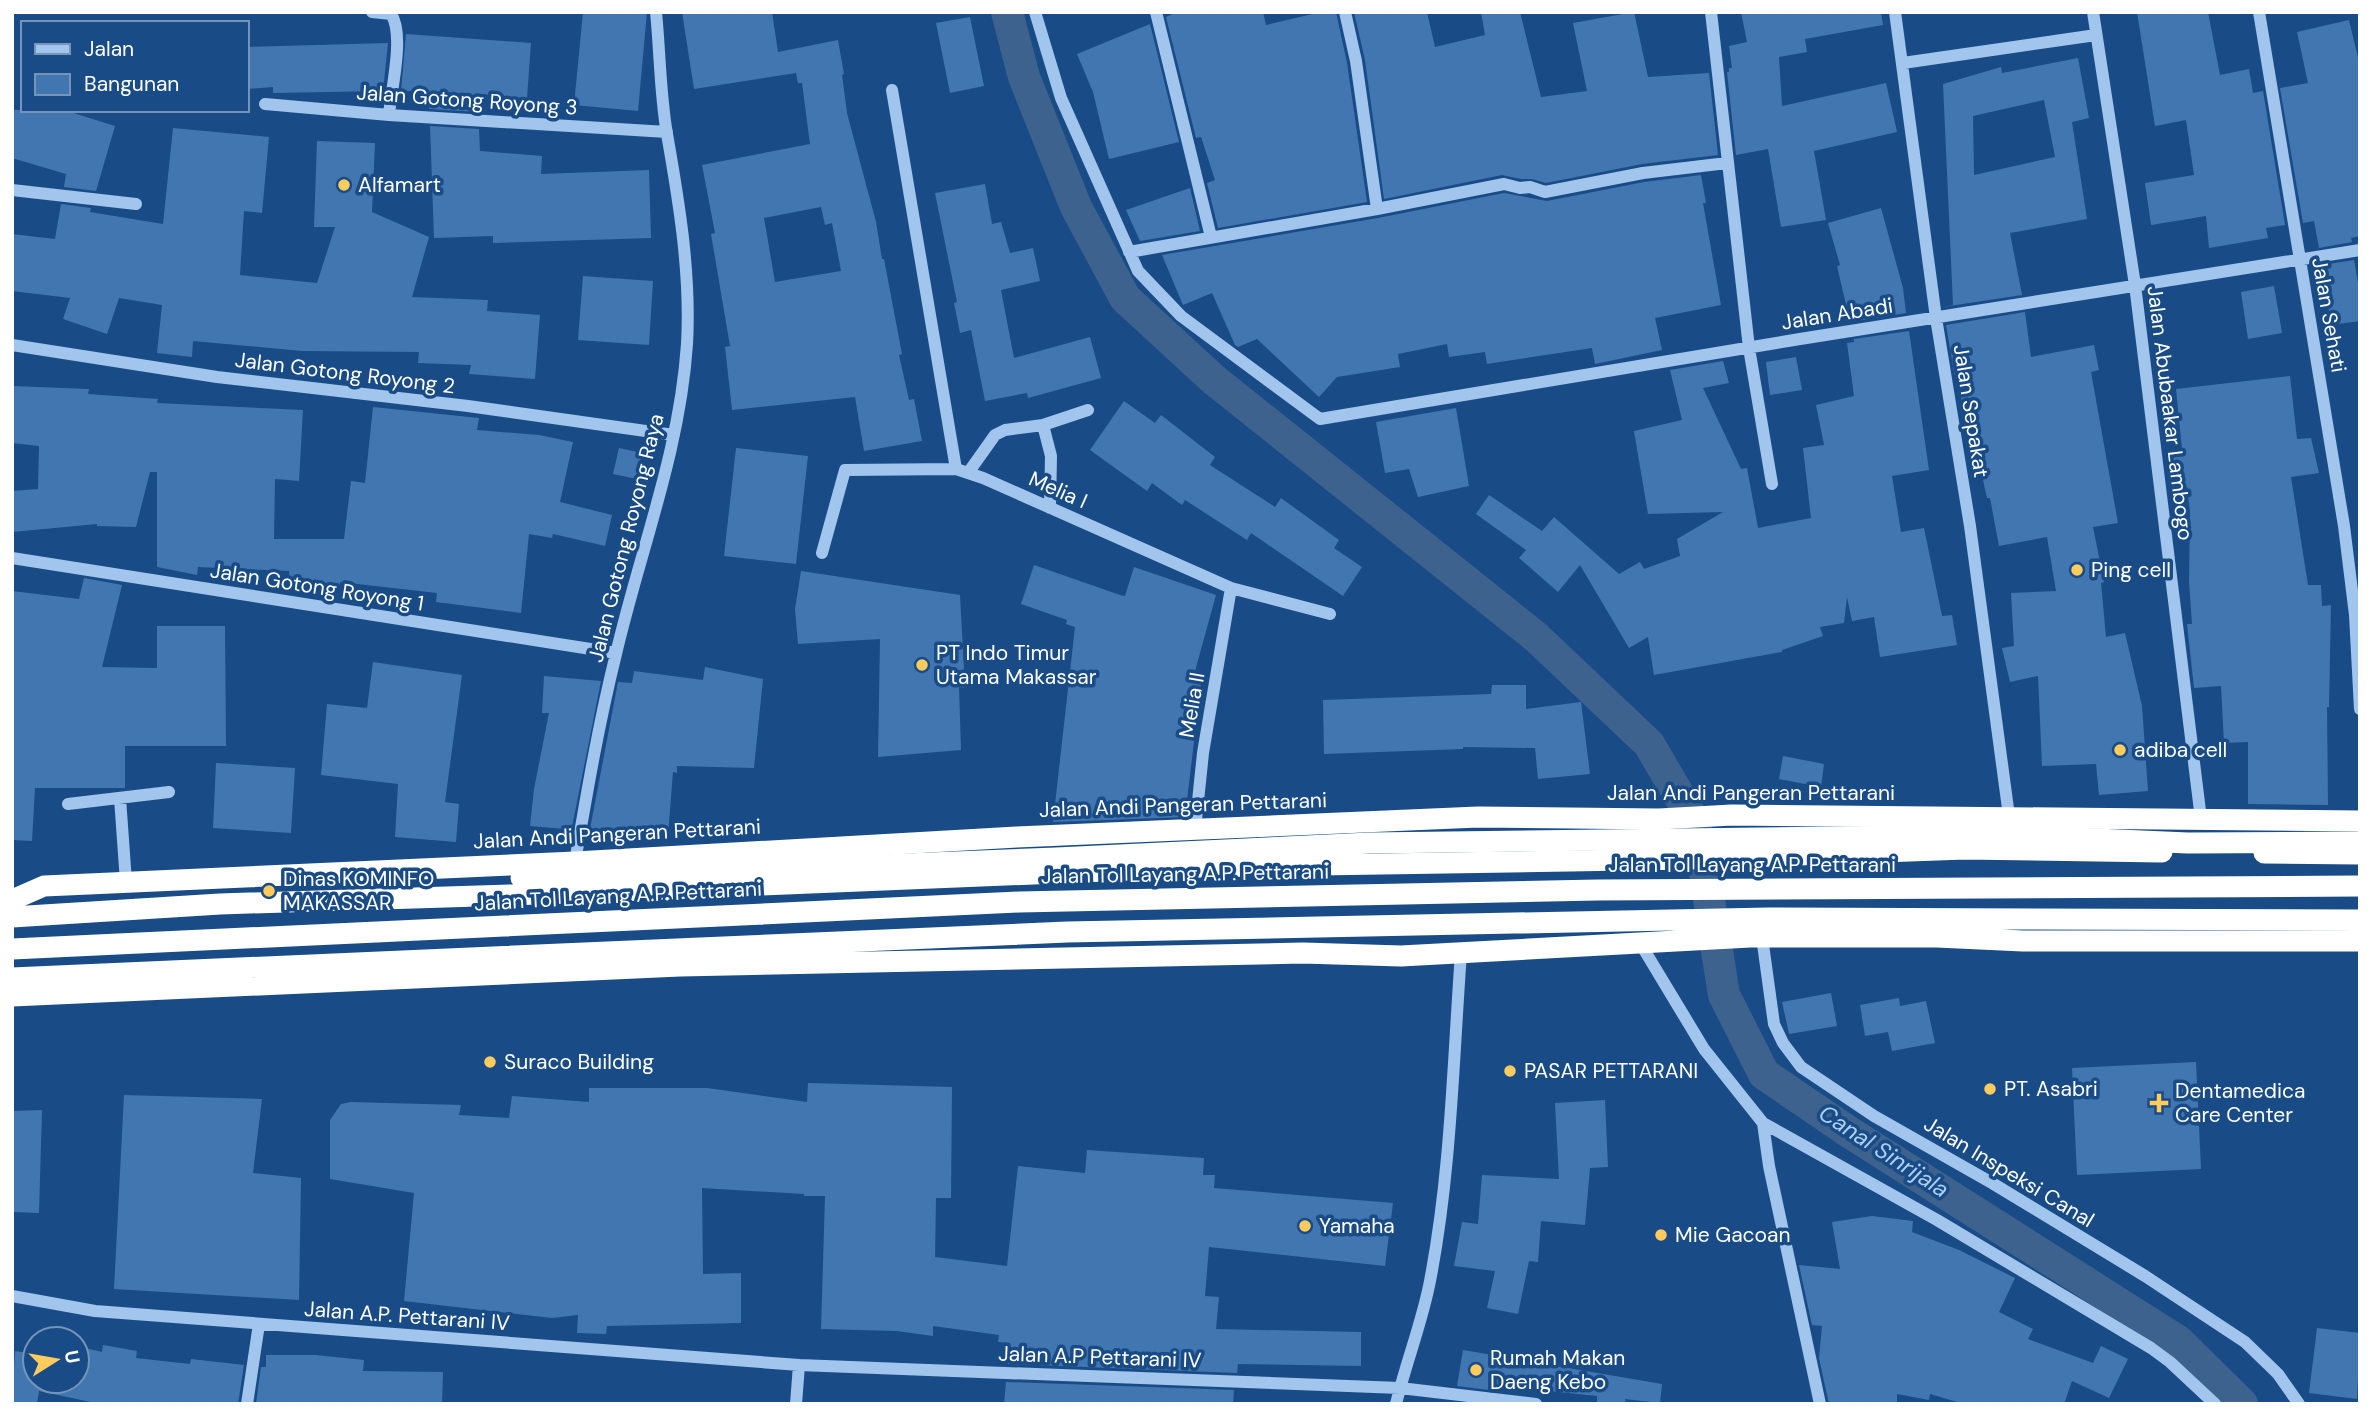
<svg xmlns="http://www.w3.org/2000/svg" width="2372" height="1416" font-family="'DM Sans',sans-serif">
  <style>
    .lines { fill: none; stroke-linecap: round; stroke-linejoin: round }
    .canal { stroke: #3c628d; stroke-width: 32 }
    .building { fill: #4276b0; fill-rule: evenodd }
    .minor { stroke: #a1c5ed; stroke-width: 12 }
    .highway { stroke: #fff; stroke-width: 21 }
    .highway-bridge { stroke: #fff; stroke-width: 21 }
    .poi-dot { fill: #ffcb5c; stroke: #194c87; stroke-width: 2.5 }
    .labels { text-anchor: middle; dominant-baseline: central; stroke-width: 7; stroke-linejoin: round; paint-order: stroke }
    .street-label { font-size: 21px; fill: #fff; stroke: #194c87 }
    .poi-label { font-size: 21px; fill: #fff; stroke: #194c87; text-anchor: start }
    .water-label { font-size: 23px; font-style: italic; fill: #accff4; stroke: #194c87 }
  </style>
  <rect width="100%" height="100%" fill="#194c87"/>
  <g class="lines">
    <path class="canal" d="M1007 12 1024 77 1076 207 1125 298 1213 379 1536 637 1649 744 1691 816 1700 842 1724 995 1764 1074 1849 1132 2178 1341 2242 1404"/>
  </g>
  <path class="building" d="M583 12H647L638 111 574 105Z
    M682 12H772L778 52 838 40 844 74 842 75 847 113 876 222 882 259H884L902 354 899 355 909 400 914 399 922 441 864 451 855 397 732 410 725 347 730 346 711 234 715 233 702 165 810 144 802 83H798L796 73 694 89ZM821 207 825 225 832 223 841 271 775 282 764 218Z
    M1177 12H1263L1266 25 1321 12H1336L1347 63 1367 202 1218 228 1207 183 1215 180 1201 137 1196 138 1166 17Z
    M1354 12H1427L1435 47 1485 35 1481 12H1520L1541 97 1587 91 1573 23 1634 12 1648 77 1709 73 1718 155 1642 164 1546 183 1532 179H1521L1502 175 1384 199 1365 60Z
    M1741 12H1881L1883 25 1805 39 1807 52 1779 57 1782 106 1886 83 1897 132 1814 151 1826 220 1781 227 1768 149 1736 155 1727 72H1729V68H1732L1729 46 1747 42Z
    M2137 12H2208L2220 75 2249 69 2253 93 2263 91 2285 225 2266 228 2268 238 2209 248 2206 216 2151 225 2145 183 2194 175 2186 120 2155 126Z
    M970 17 984 86 950 93 936 23Z
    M2349 20 2360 66V236L2351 238 2352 242 2319 248 2314 221 2303 223 2280 88 2308 83 2297 32Z
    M1150 24 1179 142 1109 159 1093 92 1077 54Z
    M406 34 531 43 527 98 478 94 479 112 429 109 428 91H401Z
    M388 43 383 91 273 93V87L247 89V47Z
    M2078 58 2089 118 2072 122 2087 219 2010 233 2022 295 1943 307 1953 305 1943 84 2001 67 2002 73ZM2044 100 2055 157 1974 175 1973 116Z
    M12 110H64L115 126 96 191 64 187 66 174 12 158Z
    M430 126 479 129 480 151 542 156 541 174 649 170 651 238 493 243V236L434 238Z
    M173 128 269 137 262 213 244 211 240 275 317 283 335 227H314L317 141 375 143 372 212 429 237 412 297 488 300 487 311 540 315 535 379 469 374 471 365 418 363 419 352 302 351 193 341 192 357 157 353 162 305 119 298 107 334 63 319 70 298 12 291V234L55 239 61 204 91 208 90 212 163 224Z
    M1701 175 1706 203H1703L1721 305 1655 318 1662 350 1595 364 1592 348 1487 364 1485 352 1449 357 1447 344 1398 354 1400 367 1337 377 1319 397 1257 339 1238 347 1235 345 1212 293 1183 305 1162 255 1378 218 1504 193 1547 201 1644 182Z
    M985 184 992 224 1001 222 1010 253 1033 248 1040 281 1001 290 1014 358 1090 337 1101 378 1028 398 1027 393 985 401 971 330 960 333 954 303 957 302 935 193Z
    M1190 188 1200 231 1140 241 1126 210Z
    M1881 208 1903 288 1906 313 1850 322 1837 266 1840 265 1828 223Z
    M2354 260 2360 294V321L2331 325 2322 265Z
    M583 276 653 281 649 345 578 340Z
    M2274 286 2282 333 2248 339 2241 292Z
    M2025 312 2031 357 2094 345 2099 370 2091 372 2118 523 2093 527 2104 582 2101 583 2106 637 2125 633 2142 706 2148 791 2099 795 2096 764 2042 766 2038 676 2010 682 2002 648 2014 646 2011 593 2056 591 2047 537 1999 546 1990 498H1987L1978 457 1976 408 1964 409 1954 372 1946 325Z
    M1909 331 1929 470 1892 476 1901 532 1924 528 1942 616 1952 615 1957 645 1880 657 1874 617 1852 621 1847 597 1844 623 1820 627 1823 636 1782 650V652L1654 675 1648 637 1629 648 1580 565 1558 592 1519 558 1526 550 1476 514 1489 495 1542 531 1554 517 1619 574 1640 562 1644 569 1680 556 1677 539 1723 512 1648 514 1634 431 1682 420 1670 370 1723 361 1729 383 1703 388 1741 469 1747 468 1758 528 1811 518 1803 448 1824 445 1816 405 1854 396 1847 343 1854 342V339Z
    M1796 357 1802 390 1770 395 1766 362Z
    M2290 376 2297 439 2311 438 2319 473 2291 477 2308 585H2321L2322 606 2331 605 2329 707H2327L2328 805 2248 804V742L2224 743 2221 686 2194 688 2187 624H2192L2189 581 2190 512 2187 487 2175 489 2169 451 2182 449 2176 389Z
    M12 386 89 389 88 394 158 399 157 403 303 410 299 481 275 479 274 539H344L351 481 365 483 373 407 479 418 477 430 539 435 573 442 560 502 612 515 605 546 553 534 552 538 529 534 521 613 436 602 437 593 340 582V587H290L289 571 198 567 197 575 157 567V472H150L136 527 97 526V524L12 532V491L38 489 39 446 12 443Z
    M1124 401 1155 423 1161 415 1215 457 1210 465 1275 507 1281 498 1339 540 1334 548 1362 567 1343 596 1251 533 1247 540 1185 500 1182 505 1152 483 1147 491 1090 450Z
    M1456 408 1469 486 1418 497 1409 469 1385 473 1376 422Z
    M619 448 642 453 637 479 613 474Z
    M736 448 808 456 796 564 724 556Z
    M1034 565 1120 595 1125 596 1134 567 1216 595 1192 682 1201 683 1185 817 1053 822 1075 627 1066 624 1067 620 1021 604Z
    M801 571 960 595 965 688 959 687 961 750 878 757 880 639 798 644 795 609Z
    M84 578 122 585 102 667 157 668V626H225L226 746H125V788H35L32 841 12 840V591L79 599Z
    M373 662 462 675 445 802 459 804 456 842 395 837 398 784 321 775 327 704 367 708Z
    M705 667 763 679 754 768 677 766V773L673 772 668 835 590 829 618 682 632 683 634 671 703 680Z
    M544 676 601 681 572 827H564V829L530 826 534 789 549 713H542Z
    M1492 685H1526V709L1581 702 1590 774 1538 779 1535 748 1463 747V749L1324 754 1323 700 1491 694Z
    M1783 756 1824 764 1821 787 1779 779Z
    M216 763 295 768 291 833 213 828Z
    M1831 993 1837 1026 1789 1034 1782 1002Z
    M1899 998 1900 1006 1926 1001 1935 1043 1892 1051 1888 1032 1865 1036 1860 1005Z
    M2196 1062 2201 1169 2077 1175 2072 1068Z
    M808 1083 952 1087 951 1198H936L935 1257 1007 1266 1018 1166 1085 1173 1087 1150 1204 1158 1203 1175H1215L1214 1188 1393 1203 1385 1266 1209 1247 1205 1296 1219 1297 1216 1329 1361 1332V1366L1238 1364 1237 1373 1008 1364 1010 1343 998 1342 999 1335 933 1326V1336L897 1331 821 1329 825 1196H804V1194L702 1188 703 1274 741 1273V1323L607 1326 606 1334 577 1333 578 1315 552 1318 404 1301 414 1193 330 1179V1120L341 1104 351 1102 461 1105 459 1115 509 1118 512 1096 589 1102V1088H707L807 1102Z
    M124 1095 262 1099 253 1173 301 1178 299 1300 114 1289Z
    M1605 1100 1608 1167 1590 1168 1585 1225 1541 1221 1538 1262 1529 1261 1518 1314 1487 1308 1495 1271 1454 1266 1462 1222 1478 1224 1482 1175 1559 1179 1555 1103Z
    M42 1110 39 1213 12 1212V1111Z
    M1872 1216 1913 1221 1912 1232 1959 1250 2015 1278 1999 1312 2033 1329 2028 1339 2093 1363 2101 1346 2128 1359 2109 1398 2072 1381 2064 1404H1964L1930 1394 1929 1400 1897 1394V1404H1829L1819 1358 1822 1326 1812 1325 1799 1265 1840 1269 1832 1222Z
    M2317 1328 2360 1333 2357 1399 2309 1393Z
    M103 1345 137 1351 136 1358 190 1364 191 1359 244 1365 238 1404H100L39 1391 37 1404H12L15 1351 35 1354V1381H77V1346L102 1352Z
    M1463 1350 1662 1384 1660 1403 1625 1399 1626 1404H1597V1396L1490 1385 1489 1390 1457 1386Z
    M266 1355H315L364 1360 363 1371 443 1372 442 1404H256L261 1367H266Z
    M1006 1382 1234 1390 1233 1404H1004Z"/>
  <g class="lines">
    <path class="minor" d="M372 12 391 14C405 34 391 90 389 115
      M1035 12 1061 98 1138 271 1181 316 1320 419 1800 339 2360 250
      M1156 12 1211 237
      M1345 12 1356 61 1377 209
      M1711 12 1749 348 1772 484
      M1895 12 1936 318 1970 526 2009 816
      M2093 12 2135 285 2201 819
      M2259 12 2344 526 2355 615 2360 709
      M1903 63 2096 35
      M892 90 956 469
      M265 104 389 115 667 132
      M12 190 136 204
      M1129 252 1377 209 1504 184 1520 188 1530 187 1545 192 1643 173 1727 163
      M12 345 217 377 468 406 674 435
      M1043 425 1051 456 1050 508
      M968 473 995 435 1005 430 1043 425 1088 410
      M822 553 845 470 956 469 983 478 1231 588 1330 614
      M12 558 616 653
      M120 798 126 882
      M68 804 169 792
      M1195 830 1203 753 1231 588
      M575 862C587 792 599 722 616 654 640 551 680 451 687 344 691 274 679 202 667 134 660 94 660 52 656 12
      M1762 937 1774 1024 1783 1043 1801 1067 1874 1116 1992 1183 2145 1276 2245 1342 2278 1374 2299 1404
      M1640 943 1704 1049 1763 1123 1937 1220 2151 1348 2170 1362 2215 1404
      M1763 1123 1769 1166 1820 1404
      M12 1296 95 1311 799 1365 1400 1388 1536 1404
      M247 1404 259 1324
      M796 1404 799 1365
      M1396 1404C1406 1362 1422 1323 1430 1281 1451 1173 1453 1062 1461 953"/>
    <path class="highway" d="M2264 853 2360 854
      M521 878 578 877
      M12 900 44 886 575 862 1017 837 1478 817 1659 819 1732 815 2360 821
      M12 917 220 904 570 893 1201 867 1689 859 1965 849 2162 852
      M12 949 1019 902 1598 890 2360 886
      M12 978 1067 932 1769 918 2360 920
      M12 996 680 966 1303 953 1401 956 1750 937H1937L2023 941H2360"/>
    <path class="highway-bridge" d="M578 877 1056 858 1370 843 2003 835 2188 843 2360 842"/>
  </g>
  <g class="poi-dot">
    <circle cx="344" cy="185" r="7"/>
    <circle cx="2077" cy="570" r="7"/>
    <circle cx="922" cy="665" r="7"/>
    <circle cx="2120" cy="750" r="7"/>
    <circle cx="269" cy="891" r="7"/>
    <circle cx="490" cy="1062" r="7"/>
    <circle cx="1510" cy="1071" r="7"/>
    <circle cx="1990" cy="1089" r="7"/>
    <path d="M2155.5 1092.5h7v7h7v7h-7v7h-7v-7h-7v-7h7z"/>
    <circle cx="1305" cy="1226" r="7"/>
    <circle cx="1661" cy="1235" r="7"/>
    <circle cx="1476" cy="1370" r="7"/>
  </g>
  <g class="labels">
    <g class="street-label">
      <text transform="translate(467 100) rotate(4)">Jalan Gotong Royong 3</text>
      <text transform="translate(1837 314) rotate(-9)">Jalan Abadi</text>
      <text transform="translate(2329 315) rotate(80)">Jalan Sehati</text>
      <text transform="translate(345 373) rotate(7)">Jalan Gotong Royong 2</text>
      <text transform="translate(1971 411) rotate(81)">Jalan Sepakat</text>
      <text transform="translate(2170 413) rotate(83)">Jalan Abubaakar Lambogo</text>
      <text transform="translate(1058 490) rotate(24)">Melia I</text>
      <text transform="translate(626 538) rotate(-76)">Jalan Gotong Royong Raya</text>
      <text transform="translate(317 587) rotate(9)">Jalan Gotong Royong 1</text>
      <text transform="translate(1192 705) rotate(-80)">Melia II</text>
      <text x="1751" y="793">Jalan Andi Pangeran Pettarani</text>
      <text transform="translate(1183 805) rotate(-2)">Jalan Andi Pangeran Pettarani</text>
      <text transform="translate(617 834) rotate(-3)">Jalan Andi Pangeran Pettarani</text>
      <text x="1752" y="865">Jalan Tol Layang A.P. Pettarani</text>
      <text transform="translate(1185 874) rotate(-1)">Jalan Tol Layang A.P. Pettarani</text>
      <text transform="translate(618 896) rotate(-3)">Jalan Tol Layang A.P. Pettarani</text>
      <text transform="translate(2009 1172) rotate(31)">Jalan Inspeksi Canal</text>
      <text transform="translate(407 1316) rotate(4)">Jalan A.P. Pettarani IV</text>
      <text transform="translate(1100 1357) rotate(2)">Jalan A.P Pettarani IV</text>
    </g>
    <g class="poi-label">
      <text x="358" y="185">Alfamart</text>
      <text x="2091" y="570">Ping cell</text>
      <text x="936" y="653">PT Indo Timur<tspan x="936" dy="24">Utama Makassar</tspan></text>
      <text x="2134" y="750">adiba cell</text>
      <text x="283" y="879">Dinas KOMINFO<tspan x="283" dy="24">MAKASSAR</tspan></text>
      <text x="504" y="1062">Suraco Building</text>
      <text x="1524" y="1071">PASAR PETTARANI</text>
      <text x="2004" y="1089">PT. Asabri</text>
      <text x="2175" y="1091">Dentamedica<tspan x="2175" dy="24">Care Center</tspan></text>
      <text x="1319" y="1226">Yamaha</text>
      <text x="1675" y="1235">Mie Gacoan</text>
      <text x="1490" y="1358">Rumah Makan<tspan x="1490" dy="24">Daeng Kebo</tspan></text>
    </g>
    <g class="water-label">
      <text transform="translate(1884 1151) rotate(33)">Canal Sinrijala</text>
    </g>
  </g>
  <rect width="2372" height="1416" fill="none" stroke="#ffffff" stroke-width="28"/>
  <rect x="21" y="21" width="228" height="91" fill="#194c87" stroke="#7594b7" stroke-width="2"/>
  <rect x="35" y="44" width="35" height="10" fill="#a1c5ed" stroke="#7594b7" stroke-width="2"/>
  <text x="84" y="56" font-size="21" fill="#ffffff">Jalan</text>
  <rect x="35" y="74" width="35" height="21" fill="#4276b0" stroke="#7594b7" stroke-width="2"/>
  <text x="84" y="91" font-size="21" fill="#ffffff">Bangunan</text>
  <g transform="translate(56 1360) rotate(79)"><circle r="33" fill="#194c87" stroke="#7594b7" stroke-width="2"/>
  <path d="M0-5L12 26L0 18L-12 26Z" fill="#ffcb5c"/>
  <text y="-10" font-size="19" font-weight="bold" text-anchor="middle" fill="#ffffff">U</text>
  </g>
</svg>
